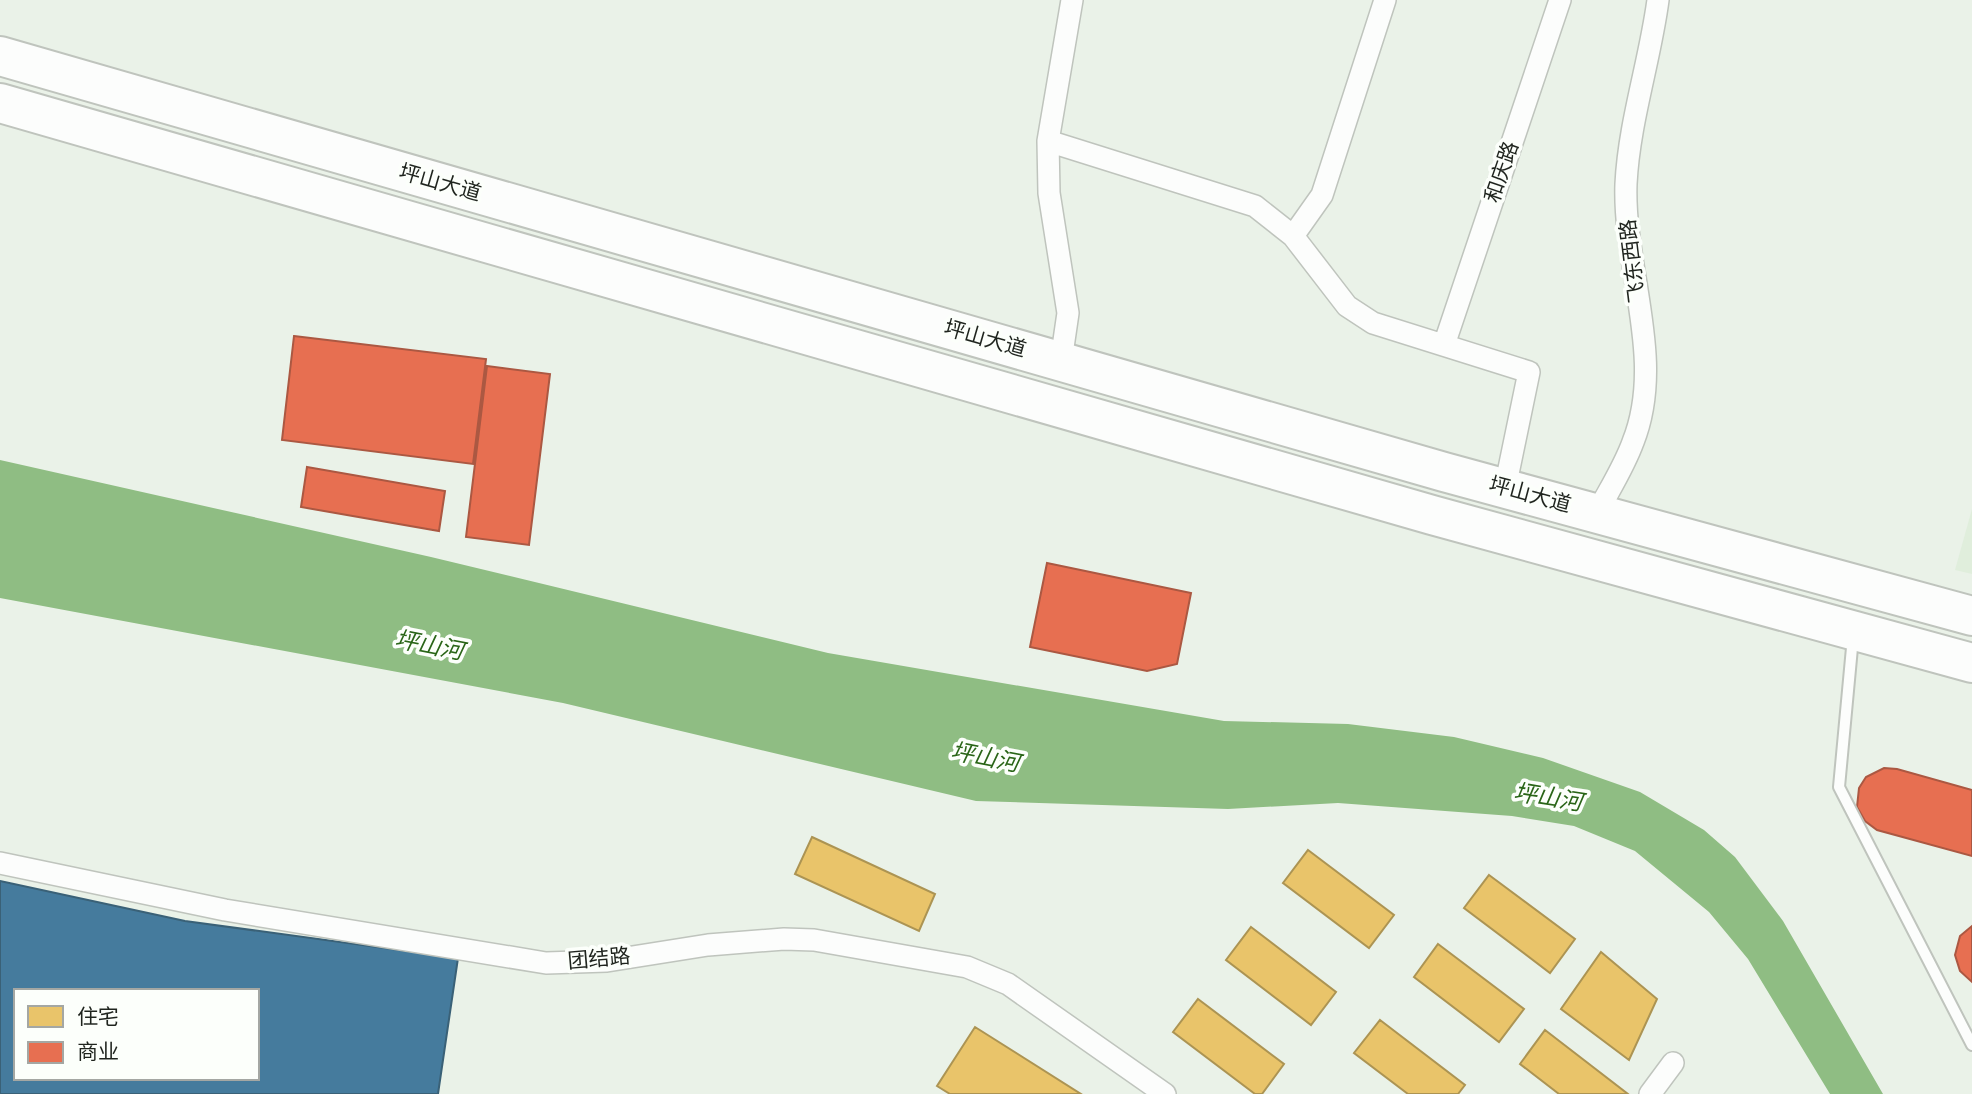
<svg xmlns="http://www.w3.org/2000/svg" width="1972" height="1094" font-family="'Sofia Sans Condensed','Noto Sans SC',sans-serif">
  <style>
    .built { fill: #e0eedc }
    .water { fill: #8fbd83 }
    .homes { fill: #e9c46a; stroke: #ac9453; stroke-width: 2 }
    .shops { fill: #e76f51; stroke: #ab5842; stroke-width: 2 }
    .public { fill: #457b9d; stroke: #3a6177; stroke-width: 2; fill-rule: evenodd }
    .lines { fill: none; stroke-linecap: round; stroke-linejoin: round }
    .lane-casing { stroke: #bfc4bd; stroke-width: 14 }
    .street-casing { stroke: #bfc4bd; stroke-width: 24 }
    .highway-casing { stroke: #bfc4bd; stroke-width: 42 }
    .lane { stroke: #fcfdfc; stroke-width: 10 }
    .street { stroke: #fcfdfc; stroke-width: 21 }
    .highway { stroke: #fcfdfc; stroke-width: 38 }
    .labels { text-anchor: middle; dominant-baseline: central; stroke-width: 7; stroke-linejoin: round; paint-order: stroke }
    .street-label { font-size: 21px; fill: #1f241e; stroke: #fcfffb }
    .water-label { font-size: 23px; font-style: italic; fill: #296517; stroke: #fcfffb }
  </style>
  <rect width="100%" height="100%" fill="#eaf2e8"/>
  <path class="built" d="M1972 509V574L1955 570Z"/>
  <path class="water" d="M0 460 431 557 828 653 1224 721 1348 724 1454 737 1543 758 1640 792 1704 830 1735 857 1783 921 1883 1094H1830L1748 959 1709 912 1635 851 1574 826 1512 816 1338 803 1228 809 976 801 563 703 0 598Z"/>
  <path class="homes" d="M812 837 935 894 919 931 795 874Z
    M1308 850 1394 915 1369 948 1283 883Z
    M1489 875 1575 939 1550 973 1464 908Z
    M1251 927 1336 992 1311 1025 1226 960Z
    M1438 944 1524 1009 1499 1042 1414 977Z
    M1601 952 1657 999 1629 1060 1561 1009Z
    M1198 999 1284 1064 1262 1094H1255L1173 1032Z
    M1380 1020 1465 1085 1458 1094H1408L1354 1053Z
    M975 1027 1081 1094H950L937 1086Z
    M1545 1030 1628 1094H1559L1520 1064Z"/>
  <path class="shops" d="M294 336 486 359 473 464 282 440Z
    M487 366 550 374 529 545 466 537Z
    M307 467 445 491 439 531 301 507Z
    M1047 563 1191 593 1177 664 1147 671 1030 647Z
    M1884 768 1897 769 1972 790V856L1877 830 1865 821 1857 807 1859 788 1866 777Z
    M1972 926V982L1960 971 1955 955 1960 936Z"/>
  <path class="public" d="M0 881 185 921 458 958 438 1094H0ZM16 991H257V1078H16Z"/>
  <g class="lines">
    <defs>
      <path id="lane" d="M1853 637 1839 787 1972 1045"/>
      <path id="street" d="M1048 141 1255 206 1293 236 1347 306 1373 323 1529 372 1505 488
        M1293 236 1322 195 1385 0
        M1444 345 1560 0
        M1061 361 1068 313 1049 193 1048 141 1072 0
        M1597 513C1609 490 1624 467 1633 442 1666 359 1623 269 1626 184 1629 122 1650 61 1658 0
        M0 863 225 910 546 963 607 961 708 945 784 939 814 940 967 967 1008 984 1165 1094
        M1650 1094 1673 1063"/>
      <path id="highway" d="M0 56 1444 472 1972 616
        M0 103 1432 515 1972 663"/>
    </defs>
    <use href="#lane" class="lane-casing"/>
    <use href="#street" class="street-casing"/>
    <use href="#highway" class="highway-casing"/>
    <use href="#lane" class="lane"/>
    <use href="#street" class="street"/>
    <use href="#highway" class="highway"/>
  </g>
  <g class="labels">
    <g class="street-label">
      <text transform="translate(1502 172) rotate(-71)">和庆路</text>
      <text transform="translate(440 183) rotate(16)">坪山大道</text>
      <text transform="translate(1633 261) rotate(-97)">飞东西路</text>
      <text transform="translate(985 339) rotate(16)">坪山大道</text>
      <text transform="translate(1530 495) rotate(15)">坪山大道</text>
      <text transform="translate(599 959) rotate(-5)">团结路</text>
    </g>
    <g class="water-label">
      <text transform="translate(429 646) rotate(11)">坪山河</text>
      <text transform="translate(985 758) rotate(11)">坪山河</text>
      <text transform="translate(1548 798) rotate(9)">坪山河</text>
    </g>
  </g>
  <rect x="14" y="989" width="245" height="91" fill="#fcfffb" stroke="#a4a7a3" stroke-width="2"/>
  <rect x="28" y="1006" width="35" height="21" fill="#e9c46a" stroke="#a4a7a3" stroke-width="2"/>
  <text x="77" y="1024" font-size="21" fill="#1f241e">住宅</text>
  <rect x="28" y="1042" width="35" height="21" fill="#e76f51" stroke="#a4a7a3" stroke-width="2"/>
  <text x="77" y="1059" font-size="21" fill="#1f241e">商业</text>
</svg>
